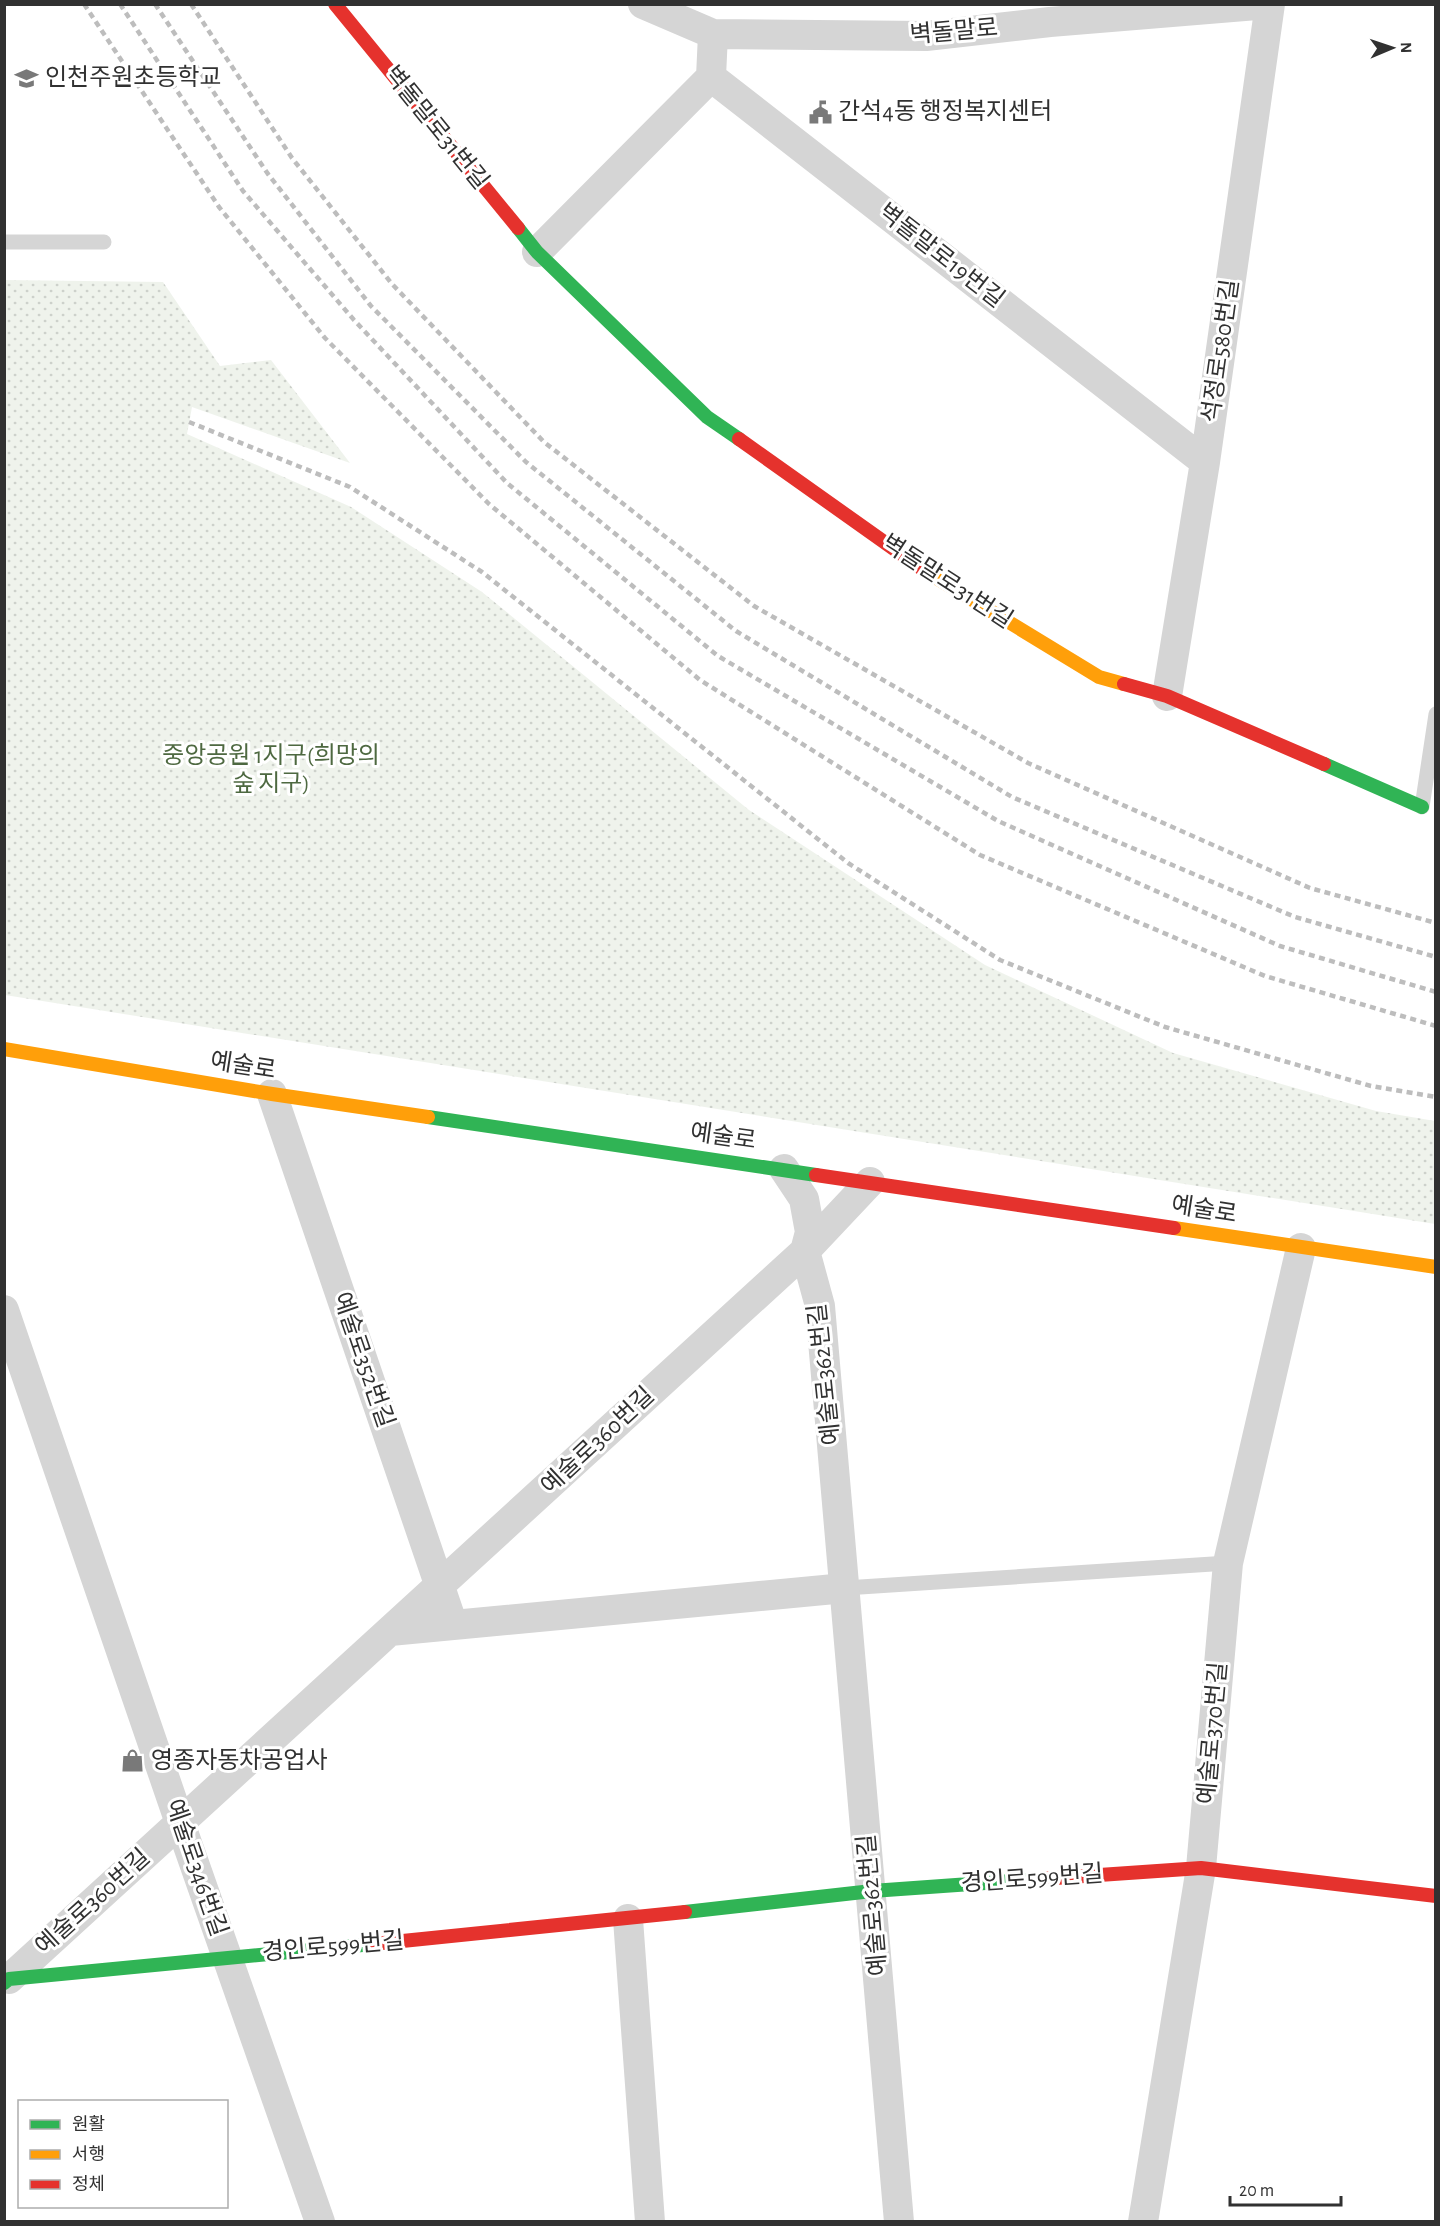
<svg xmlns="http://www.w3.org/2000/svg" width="1440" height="2226" font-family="'Alegreya Sans','Noto Sans KR',sans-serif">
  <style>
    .park { fill: url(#park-dots) }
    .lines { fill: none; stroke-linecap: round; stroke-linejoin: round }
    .lane { stroke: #d5d5d5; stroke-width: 15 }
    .street { stroke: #d5d5d5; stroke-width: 30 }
    .fast { stroke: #30b455; stroke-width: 14 }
    .slow { stroke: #ff9f0a; stroke-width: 14 }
    .jam { stroke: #e5322d; stroke-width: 14 }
    .rail { stroke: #bdbdbd; stroke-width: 4.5; stroke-dasharray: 6 4.5; stroke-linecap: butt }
    .labels { text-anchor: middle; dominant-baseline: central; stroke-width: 6; stroke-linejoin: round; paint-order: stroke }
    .street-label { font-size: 24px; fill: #313131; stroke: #fff }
    .poi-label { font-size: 24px; fill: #313131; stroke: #fff; text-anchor: start }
    .park-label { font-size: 24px; fill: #4e6941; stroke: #fff }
  </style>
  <defs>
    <pattern id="park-dots" width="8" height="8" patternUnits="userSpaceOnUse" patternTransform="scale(1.5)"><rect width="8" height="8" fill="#eff3ec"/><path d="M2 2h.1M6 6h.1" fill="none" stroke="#cdd1cb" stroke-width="1.8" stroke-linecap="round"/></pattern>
  </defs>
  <rect width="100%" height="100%" fill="#fff"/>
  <path class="park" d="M5 280 163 282 220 366 271 360 350 463 192 407 187 434 351 507 482 592 749 810 985 965 1173 1053 1376 1111 1435 1121V1224L5 995Z"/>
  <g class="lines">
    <path class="lane" d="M4 242H104
      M1422 807 1436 714
      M845 1588 1228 1563"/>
    <path class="street" d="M643 4 713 34 926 36 1050 22 1269 4
      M713 34 711 77 1205 462
      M537 252 711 77
      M1167 696 1205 462 1270 4
      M272 1094 453 1625
      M784 1169 804 1199 810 1232 805 1251 820 1306 899 2222
      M4 1310 180 1823 320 2222
      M390 1631 845 1588
      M628 1919 650 2222
      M9 1979 805 1251 870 1182
      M1143 2222 1201 1868 1228 1563 1301 1248"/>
    <path class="fast" d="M518 228 537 252 707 417 739 439
      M1324 764 1422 807
      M428 1117 816 1175
      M685 1912 872 1891 1041 1879
      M4 1983 9 1979 373 1944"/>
    <path class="slow" d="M925 571 1099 677 1124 684
      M4 1049 272 1094 428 1117
      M1174 1228 1436 1267"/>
    <path class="jam" d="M335 4 518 228
      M739 439 925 571
      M1124 684 1167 696 1324 764
      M816 1175 1174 1228
      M1041 1879 1201 1868 1436 1896
      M373 1944 685 1912"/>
    <path class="rail" d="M84 4 219 207 325 338 489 504 700 680 980 855 1265 976 1436 1026
      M120 4 243 191 354 320 507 483 718 656 998 821 1280 946 1436 992
      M155 4 268 174 371 306 526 462 736 631 1012 797 1295 917 1436 957
      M191 4 292 158 392 284 544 442 754 606 1028 763 1310 888 1436 923
      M189 422 350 487 482 572 848 863 1000 960 1165 1027 1371 1086 1436 1097"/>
  </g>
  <defs>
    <symbol id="school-bare" viewBox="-9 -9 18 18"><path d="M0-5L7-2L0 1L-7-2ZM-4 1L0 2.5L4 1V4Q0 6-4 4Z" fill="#797979" stroke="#fff" stroke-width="2.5" paint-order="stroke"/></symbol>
    <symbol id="civic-bare" viewBox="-9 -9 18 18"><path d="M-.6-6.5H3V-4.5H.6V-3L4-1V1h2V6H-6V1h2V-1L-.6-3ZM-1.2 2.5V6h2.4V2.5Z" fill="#797979" stroke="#fff" stroke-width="2.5" paint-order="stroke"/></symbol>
    <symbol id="shop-bare" viewBox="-9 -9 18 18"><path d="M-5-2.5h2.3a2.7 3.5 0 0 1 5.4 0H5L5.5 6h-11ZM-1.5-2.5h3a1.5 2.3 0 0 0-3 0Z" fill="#797979" stroke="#fff" stroke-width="2.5" paint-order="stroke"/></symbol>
  </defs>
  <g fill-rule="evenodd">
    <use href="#school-bare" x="10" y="62" width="33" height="33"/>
    <use href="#civic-bare" x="804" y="96" width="33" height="33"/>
    <use href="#shop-bare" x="116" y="1744" width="33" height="33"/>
  </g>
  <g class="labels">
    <g class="street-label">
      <text transform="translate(954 32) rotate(-5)">벽돌말로</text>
      <text transform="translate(436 128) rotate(51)">벽돌말로31번길</text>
      <text transform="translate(941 256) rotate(38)">벽돌말로19번길</text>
      <text transform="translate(1221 351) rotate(-82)">석정로580번길</text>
      <text transform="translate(947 582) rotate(33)">벽돌말로31번길</text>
      <text transform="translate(243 1066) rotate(9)">예술로</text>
      <text transform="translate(723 1137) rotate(8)">예술로</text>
      <text transform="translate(1204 1210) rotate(9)">예술로</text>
      <text transform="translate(363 1360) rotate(71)">예술로352번길</text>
      <text transform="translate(825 1374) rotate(-96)">예술로362번길</text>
      <text transform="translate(598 1441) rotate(-43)">예술로360번길</text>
      <text transform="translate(1213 1733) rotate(-85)">예술로370번길</text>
      <text transform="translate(196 1868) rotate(71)">예술로346번길</text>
      <text transform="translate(1032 1879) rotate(-4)">경인로599번길</text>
      <text transform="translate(93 1902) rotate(-42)">예술로360번길</text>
      <text transform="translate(873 1905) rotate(-95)">예술로362번길</text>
      <text transform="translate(333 1947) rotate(-5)">경인로599번길</text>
    </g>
    <g class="poi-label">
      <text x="45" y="78">인천주원초등학교</text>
      <text x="838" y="112">간석4동 행정복지센터</text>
      <text x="151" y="1761">영종자동차공업사</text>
    </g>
    <g class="park-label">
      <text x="271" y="756">중앙공원 1지구(희망의<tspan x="271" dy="28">숲 지구)</tspan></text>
    </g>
  </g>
  <rect width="1440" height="2226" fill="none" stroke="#313131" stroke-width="12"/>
  <rect x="18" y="2100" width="210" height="108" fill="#ffffff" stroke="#adadad" stroke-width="1.5"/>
  <rect x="30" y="2120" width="30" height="9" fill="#30b455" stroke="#adadad" stroke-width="1.5"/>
  <text x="72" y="2130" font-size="18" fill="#313131">원활</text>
  <rect x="30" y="2150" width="30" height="9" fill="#ff9f0a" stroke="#adadad" stroke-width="1.5"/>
  <text x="72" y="2160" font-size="18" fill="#313131">서행</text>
  <rect x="30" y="2180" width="30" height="9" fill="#e5322d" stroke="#adadad" stroke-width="1.5"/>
  <text x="72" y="2190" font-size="18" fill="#313131">정체</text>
  <g transform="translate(1392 48) rotate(88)" stroke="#ffffff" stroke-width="4.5" paint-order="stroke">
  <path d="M0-4.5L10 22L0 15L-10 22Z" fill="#313131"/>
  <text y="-9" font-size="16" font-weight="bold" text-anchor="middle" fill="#313131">N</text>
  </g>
  <path d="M1230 2196v9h111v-9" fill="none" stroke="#313131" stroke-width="3"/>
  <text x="1239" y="2196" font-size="18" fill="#313131" stroke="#ffffff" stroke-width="4.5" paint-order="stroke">20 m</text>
</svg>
